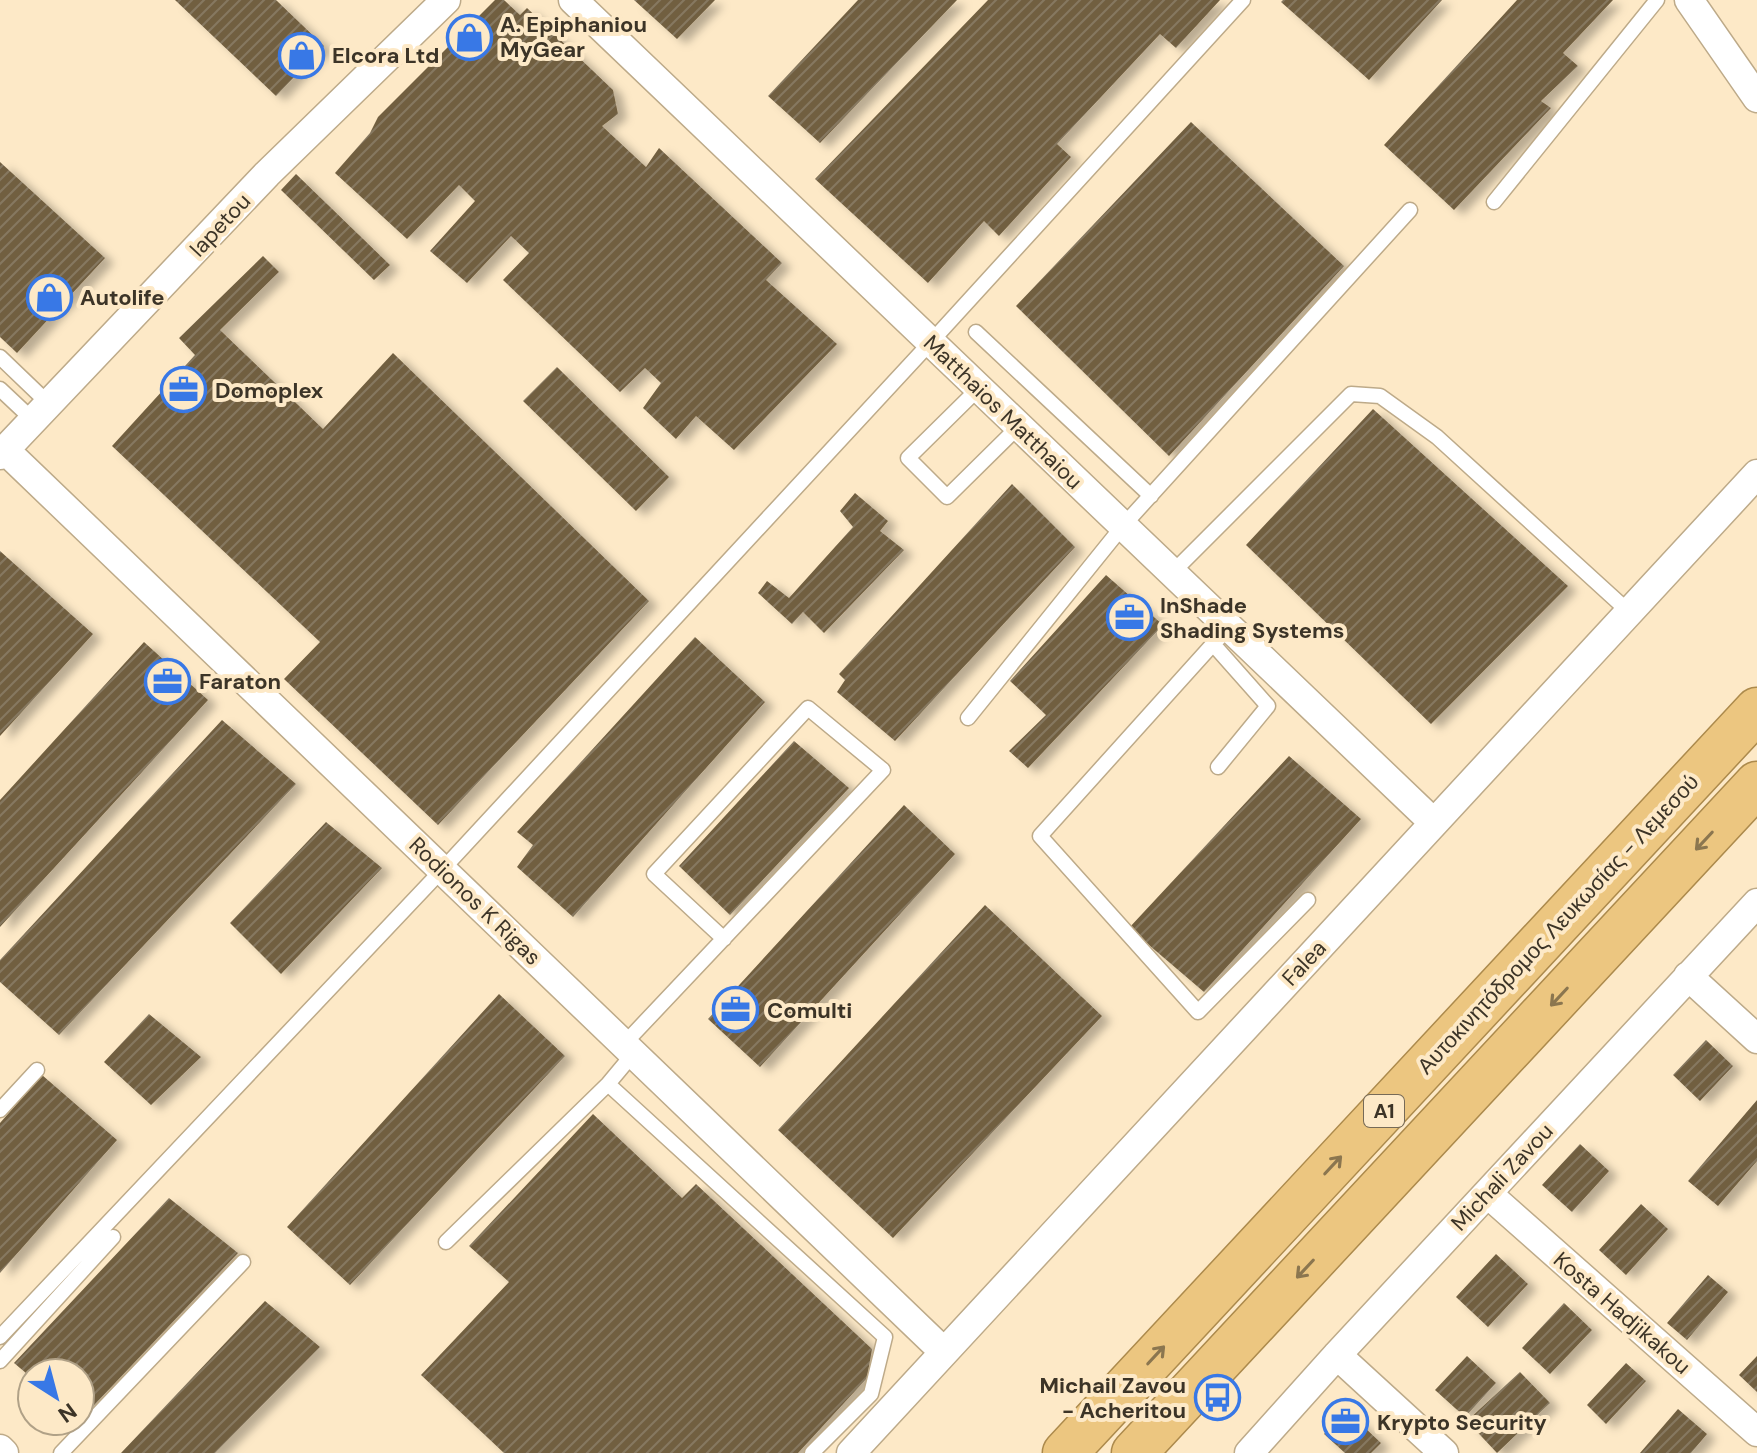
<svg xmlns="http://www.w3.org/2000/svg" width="1757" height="1453" font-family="'DM Sans',sans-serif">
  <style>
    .building { fill: url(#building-hatch); filter: url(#shadow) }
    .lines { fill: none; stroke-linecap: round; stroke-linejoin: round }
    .service-casing { stroke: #bdaa89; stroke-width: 17 }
    .minor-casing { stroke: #bdaa89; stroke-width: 31 }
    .trunk-casing { stroke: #ac8a4c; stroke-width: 47 }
    .service { stroke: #fff; stroke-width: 14 }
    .minor { stroke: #fff; stroke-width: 28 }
    .trunk { stroke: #ecc680; stroke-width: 44 }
    .oneway { stroke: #8b764f }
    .labels { text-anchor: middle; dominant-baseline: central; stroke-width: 8; stroke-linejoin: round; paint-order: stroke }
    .shield { fill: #fde9c7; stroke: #766a57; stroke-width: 2 }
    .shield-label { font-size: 20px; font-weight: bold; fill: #3c3427 }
    .poi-label { font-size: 22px; font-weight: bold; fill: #3c3427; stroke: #fde9c7; text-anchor: start }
    .street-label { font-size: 22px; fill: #3c3427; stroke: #fde9c7 }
  </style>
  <defs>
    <pattern id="building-hatch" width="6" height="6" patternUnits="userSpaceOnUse" patternTransform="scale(2)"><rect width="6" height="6" fill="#715f41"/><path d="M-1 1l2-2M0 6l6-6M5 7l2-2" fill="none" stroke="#867860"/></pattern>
    <filter id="shadow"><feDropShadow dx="9" dy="5" stdDeviation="4" flood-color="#0004"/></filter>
  </defs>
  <rect width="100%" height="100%" fill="#fde9c7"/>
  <path class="building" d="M175 0H276L324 46 276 96Z
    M495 0H504L520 15 527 8 613 90 618 114 602 126 646 167 659 148 782 263 766 280 837 344 734 450 696 416 676 439 643 408 661 383 645 368 620 392 503 280 529 253 511 236 467 283 430 251 475 201 459 185 407 239 335 173 370 133 378 117Z
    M634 0H715L677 39Z
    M858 0H957L820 143 768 96Z
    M988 0H1220L1176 48 1160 34 1057 144 1071 157 999 236 984 221 928 283 815 179Z
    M1283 0H1442L1369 80 1281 2Z
    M1517 0H1613L1563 53 1578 66 1541 101 1551 108 1454 210 1384 145Z
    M1191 122 1344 266 1169 456 1016 306Z
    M0 162 105 258 17 353 0 337Z
    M296 174 390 265 374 280 281 190Z
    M263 256 279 272 220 330 323 429 393 353 649 601 438 825 284 679 320 642 112 446 195 355 179 338Z
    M557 367 669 477 636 511 523 401Z
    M1373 409 1568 586 1431 724 1246 545Z
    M1012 484 1075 547 895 741 837 692 845 680 839 674Z
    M855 493 888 521 880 531 904 550 824 633 803 612 792 624 758 593 767 581 789 598 853 527 840 511Z
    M0 551 93 634 0 736Z
    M1106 575 1163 625 1028 768 1009 751 1046 715 1010 681Z
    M695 637 765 702 573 917 517 867 533 845 517 832Z
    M144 642 208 700 0 927V800Z
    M222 720 296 784 59 1035 0 982V960Z
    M794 741 849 788 730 915 679 866Z
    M1289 756 1361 819 1204 992 1129 928Z
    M904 805 955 854 760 1067 708 1019Z
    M326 822 382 868 281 974 230 923Z
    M985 905 1102 1016 893 1238 778 1130Z
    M499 994 565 1056 350 1285 287 1227Z
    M149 1014 201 1057 151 1105 104 1062Z
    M1706 1040 1733 1066 1700 1101 1673 1075Z
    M42 1075 117 1140 0 1273V1123Z
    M1757 1100V1161L1718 1206 1688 1181Z
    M593 1114 682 1198 696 1184 872 1349 867 1378 798 1453H504L421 1375 509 1282 469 1246Z
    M1580 1144 1609 1171 1572 1212 1542 1185Z
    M169 1198 238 1253 80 1420V1373H32V1378L14 1363Z
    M1641 1204 1668 1229 1626 1275 1599 1250Z
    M1496 1254 1528 1284 1488 1327 1456 1297Z
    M1708 1275 1728 1292 1687 1340 1667 1323Z
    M265 1301 320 1347 215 1453H121Z
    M1564 1303 1592 1330 1550 1374 1522 1348Z
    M1467 1356 1496 1383 1465 1417 1435 1390Z
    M1757 1356V1392L1739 1375Z
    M1626 1363 1646 1381 1606 1424 1587 1405Z
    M1520 1372 1550 1403 1497 1453 1467 1421Z
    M1678 1409 1707 1434 1691 1453H1640Z
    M1346 1410 1381 1443 1371 1453H1345L1324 1434Z"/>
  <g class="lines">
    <defs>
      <path id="service" d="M1494 202 1657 0
        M976 332 1151 496
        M0 357 49 404
        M0 389 33 420
        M978 389 908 458 947 497 1018 427
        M1171 574 1351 394 1380 396 1437 437 1629 612
        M1213 644 1040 836 1198 1012 1308 900
        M968 718 1122 527 1410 210
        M1218 767 1268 706 1213 644 1220 637
        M624 1044 883 770 808 708 654 874 724 939
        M608 1084 885 1337 871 1394 812 1453
        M0 1110 37 1070
        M446 1242 608 1084 633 1054
        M0 1337 442 870 930 343 1243 0
        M0 1361 113 1237
        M61 1453 243 1262"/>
      <path id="minor" d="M573 0 1434 823
        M1689 0 1757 98
        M5 450 944 1352
        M0 455 267 174 446 0
        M1688 976 1757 1039
        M1488 1194 1757 1432
        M1337 1355 1444 1453
        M0 1449 4 1453
        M851 1453 1757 474
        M1249 1453 1337 1355 1757 903"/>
      <path id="trunk" d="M1065 1453 1757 710
        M1134 1453 1757 784"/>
    </defs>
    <use href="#service" class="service-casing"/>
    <use href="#minor" class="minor-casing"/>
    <use href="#trunk" class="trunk-casing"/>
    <use href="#service" class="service"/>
    <use href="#minor" class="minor"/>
    <use href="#trunk" class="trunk"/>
  </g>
  <defs><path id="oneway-shaft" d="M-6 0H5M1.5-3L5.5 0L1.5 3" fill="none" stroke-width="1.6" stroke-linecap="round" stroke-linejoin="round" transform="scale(2)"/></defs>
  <g class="oneway">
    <use href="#oneway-shaft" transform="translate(1704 841) rotate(133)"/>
    <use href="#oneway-shaft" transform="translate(1559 997) rotate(133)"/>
    <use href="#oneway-shaft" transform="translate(1333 1165) rotate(-47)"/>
    <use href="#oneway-shaft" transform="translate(1305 1269) rotate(133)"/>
    <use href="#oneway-shaft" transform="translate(1156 1355) rotate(-47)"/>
  </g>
  <defs>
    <symbol id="shop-ring" viewBox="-11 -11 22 22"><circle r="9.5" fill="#fde9c7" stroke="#3878e6" stroke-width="1.5"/><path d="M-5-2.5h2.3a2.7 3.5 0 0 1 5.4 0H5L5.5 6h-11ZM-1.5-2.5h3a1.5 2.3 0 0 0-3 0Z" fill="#3878e6"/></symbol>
    <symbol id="office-ring" viewBox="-11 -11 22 22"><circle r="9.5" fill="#fde9c7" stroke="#3878e6" stroke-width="1.5"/><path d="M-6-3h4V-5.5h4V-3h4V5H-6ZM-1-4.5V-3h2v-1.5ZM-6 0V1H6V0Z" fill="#3878e6"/></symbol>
    <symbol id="bus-ring" viewBox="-11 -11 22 22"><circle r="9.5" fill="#fde9c7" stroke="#3878e6" stroke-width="1.5"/><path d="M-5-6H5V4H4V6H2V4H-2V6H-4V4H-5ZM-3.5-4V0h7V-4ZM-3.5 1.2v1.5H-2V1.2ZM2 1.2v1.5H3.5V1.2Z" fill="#3878e6"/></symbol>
  </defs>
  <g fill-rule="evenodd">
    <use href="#shop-ring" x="444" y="12" width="51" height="51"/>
    <use href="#shop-ring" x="276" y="30" width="51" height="51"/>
    <use href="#shop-ring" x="24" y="272" width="51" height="51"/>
    <use href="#office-ring" x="158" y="364" width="51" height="51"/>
    <use href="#office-ring" x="1104" y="592" width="51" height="51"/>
    <use href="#office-ring" x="142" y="656" width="51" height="51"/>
    <use href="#office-ring" x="710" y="984" width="51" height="51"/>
    <use href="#bus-ring" x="1192" y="1372" width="51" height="51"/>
    <use href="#office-ring" x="1320" y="1396" width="51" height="51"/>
  </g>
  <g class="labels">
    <rect class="shield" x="1364" y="1095" width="40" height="32" rx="6"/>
    <g class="shield-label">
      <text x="1384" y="1111">A1</text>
    </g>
    <g class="poi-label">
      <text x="500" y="24">A. Epiphaniou<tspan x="500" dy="25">MyGear</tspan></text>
      <text x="332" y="55">Elcora Ltd</text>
      <text x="80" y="297">Autolife</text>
      <text x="215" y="390">Domoplex</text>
      <text x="1160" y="605">InShade<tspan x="1160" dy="25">Shading Systems</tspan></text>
      <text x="199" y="681">Faraton</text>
      <text x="767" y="1010">Comulti</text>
      <text x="1186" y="1385" text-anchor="end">Michail Zavou<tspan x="1186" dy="25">- Acheritou</tspan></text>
      <text x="1377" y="1422">Krypto Security</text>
    </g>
    <g class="street-label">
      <text transform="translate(220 225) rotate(-47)">Iapetou</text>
      <text transform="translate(1003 412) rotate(44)">Matthaios Matthaiou</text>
      <text transform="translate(475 901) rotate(44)">Rodionos K Rigas</text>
      <text transform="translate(1558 924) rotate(-47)">Αυτοκινητόδρομος Λευκωσίας - Λεμεσού</text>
      <text transform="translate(1304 963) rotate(-47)">Falea</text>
      <text transform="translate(1502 1177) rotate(-47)">Michali Zavou</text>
      <text transform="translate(1622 1313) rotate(41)">Kosta Hadjikakou</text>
    </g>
  </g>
  <g transform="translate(56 1397) rotate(144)"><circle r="38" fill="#fde9c7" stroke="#b0a187" stroke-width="2"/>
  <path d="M0-6L14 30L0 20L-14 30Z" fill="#3878e6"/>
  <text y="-12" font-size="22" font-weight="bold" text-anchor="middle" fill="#3c3427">N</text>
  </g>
</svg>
